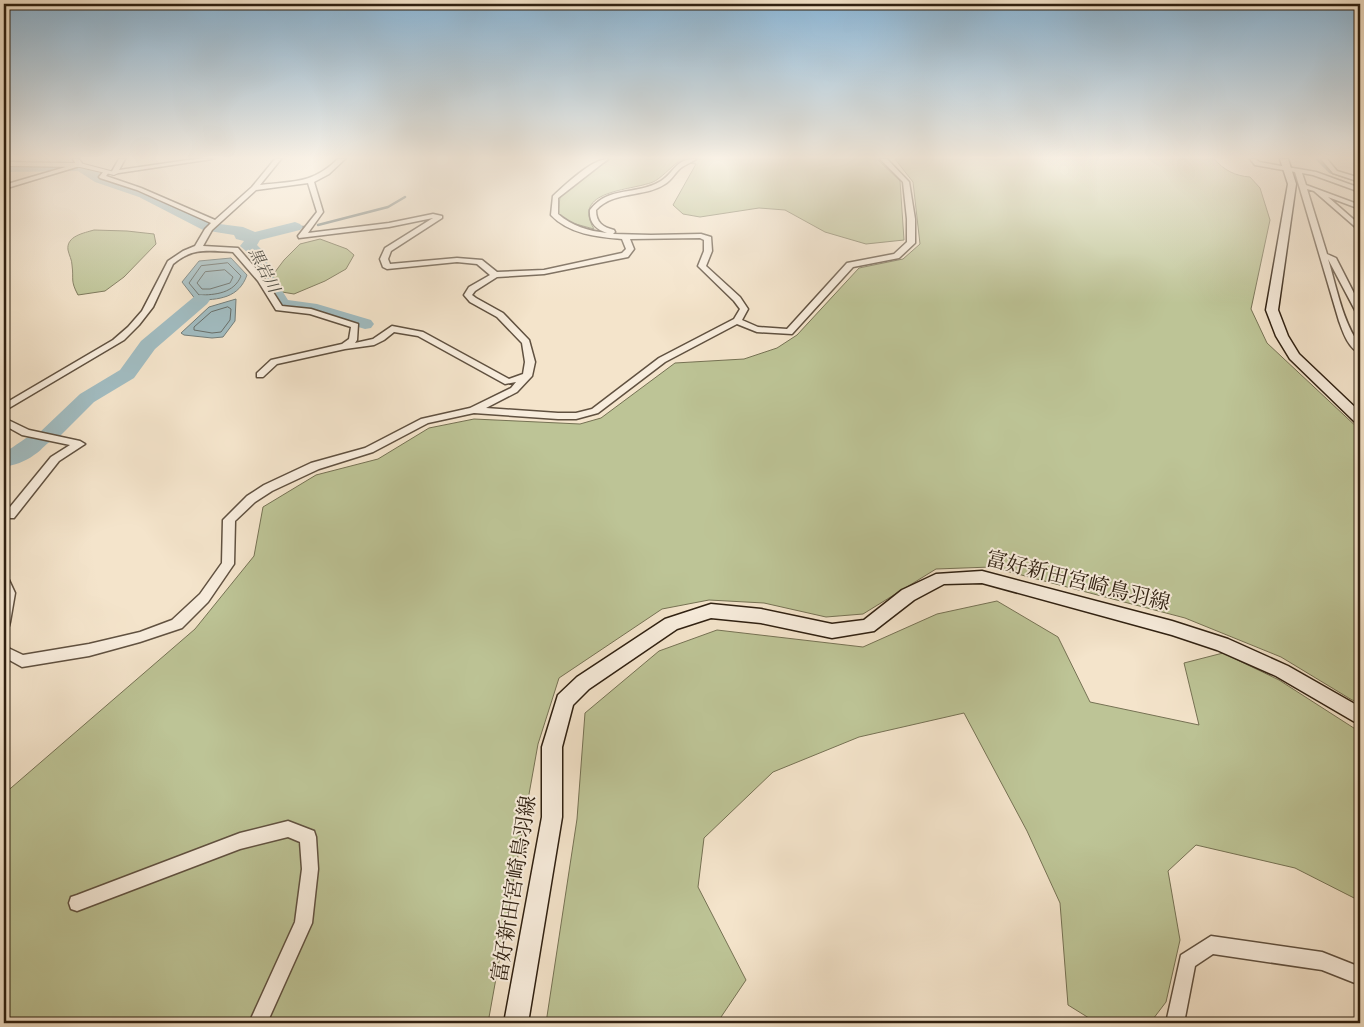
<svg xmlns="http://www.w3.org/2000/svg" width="1364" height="1027" font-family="'IM FELL Double Pica','Noto Serif JP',serif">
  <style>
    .green { fill: #bdc496; stroke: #767254 }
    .water { fill: #a1bcc1; stroke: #737e7b }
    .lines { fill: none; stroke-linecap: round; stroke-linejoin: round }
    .shore { stroke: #686e69; stroke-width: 1 }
    .stream { stroke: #737e7b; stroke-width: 2.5 }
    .river { fill: #a1bcc1; fill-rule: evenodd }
    .minor-casing { stroke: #605140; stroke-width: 3 }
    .tertiary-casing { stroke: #605140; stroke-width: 2 }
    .secondary-casing { stroke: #2f2011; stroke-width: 3 }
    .minor { fill: #f8eddd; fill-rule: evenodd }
    .tertiary { fill: #f8eddd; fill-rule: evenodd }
    .secondary { fill: #f8eddd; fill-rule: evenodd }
    .labels { text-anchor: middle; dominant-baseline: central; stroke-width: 4; stroke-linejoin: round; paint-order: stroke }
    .far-water-label { font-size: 16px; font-style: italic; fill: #514f46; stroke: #f8eddd }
    .near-street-label { font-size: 21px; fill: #2f2011; stroke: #f8eddd }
  </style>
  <rect width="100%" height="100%" fill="#f4e4cb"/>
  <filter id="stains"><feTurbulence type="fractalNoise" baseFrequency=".004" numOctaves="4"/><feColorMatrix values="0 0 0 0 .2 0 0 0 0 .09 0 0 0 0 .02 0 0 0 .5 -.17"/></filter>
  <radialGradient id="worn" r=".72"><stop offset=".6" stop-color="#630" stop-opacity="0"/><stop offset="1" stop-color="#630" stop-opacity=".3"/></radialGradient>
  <path class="green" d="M611 159H877L900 181 904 240 866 244 825 232 785 210 759 208 700 217 683 214 673 205 696 164 678 162C671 167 660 179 653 182 630 191 571 190 594 229L572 223 558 214 560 197 573 184Z
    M895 159H1214C1224 170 1235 176 1250 177L1260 188 1270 220 1251 309 1267 343 1360 430V702L1352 700 1281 657 1185 618 991 567 936 569 863 614 826 617 764 603 709 600 662 609 559 678 538 744 488 1023H4V794L195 629 254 556 263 507 316 475 378 459 429 428 474 419 580 424 601 418 675 363 744 359 777 348 797 335 859 268 903 259 920 244 913 182Z
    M94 230 127 231 154 234 156 244 124 277 105 291 78 295C70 280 74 280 72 265 72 260 69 255 68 250 66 236 84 233 94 230Z
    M320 239 347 249 354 255 346 269 325 281 294 294 276 291 269 280 284 260 300 244Z
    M997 601 1058 637 1090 702 1199 725 1184 663 1223 653 1279 680 1360 732V901L1295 868 1196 845 1168 871 1180 940 1166 1002 1150 1023H1097L1068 1005 1060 903 1027 831 964 713 859 737 773 772 704 838 698 887 746 980 717 1023H546L577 819 585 713 659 651 717 630 863 647 937 614Z"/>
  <path class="water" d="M231 258 247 275C239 298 219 300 196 300L182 282 199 261Z
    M236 299 235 321 223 337 212 338 184 335 181 333 209 307Z"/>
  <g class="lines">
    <path class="shore" d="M228 263 241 276C234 293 216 295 199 295L189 283 201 266Z
      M225 270 233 277 230 283 210 289H202L197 283 205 272Z
      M228 307 231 309 230 320 221 332 212 333 194 330V327L211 312Z"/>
    <path class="stream" d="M1317 159 1330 172 1360 182
      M4 161 24 162
      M36 163H64
      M318 225 388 207 405 197
      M295 227H307"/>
    <path class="river" d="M81 163 105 176 149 191 212 223 243 227 255 232 295 222 300 224 303 227 300 230 260 240 257 245 262 250 274 278 288 300 317 304 371 320 374 324 371 328 365 329 315 314 276 309 258 278 247 252 240 246 244 241 236 239 234 235 203 230 139 197 95 182 78 171 4 172V164Z
      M201 295 207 296 210 300 207 304 155 349 134 378 94 402 57 439C45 442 44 449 34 455 25 462 14 465 4 467V452C16 447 26 435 39 433L80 394 120 370 141 341 195 296Z"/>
    <defs>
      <path id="minor" d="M73 159H79L83 165 4 189V185L76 164Z
        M119 159H125L119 170 195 159H212L112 174 111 173Z
        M275 159H281L260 185C294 181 312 184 338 159H345L329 174 314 182 323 212 308 233 389 223 433 214 442 216V218L391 251 388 259 390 264 457 258 482 260 497 272 544 270 622 253 626 249 622 239C597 237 569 234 551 215L553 196C565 185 592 159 608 159L558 198V214C572 226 588 231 607 233 596 229 589 223 590 210 609 185 637 196 661 181 675 172 675 159 696 159 692 162 687 164 682 167 676 171 672 180 665 184 644 198 615 190 596 210 596 223 603 227 614 230L615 232 613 234 651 235 701 234 711 237 712 251 706 266 740 297 748 309 742 320 758 327 787 329 847 263 894 254 907 242V219L903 182 880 159H887L909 182 915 219V243L899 258 853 267 792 334 757 332 737 324 665 362 598 413 576 419H558L474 413 428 423 373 452 319 469 272 491 255 502 235 521 234 564 208 602 182 628 140 642 89 656 22 667 4 657V646L23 655 89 644 140 632 172 620 200 594 222 563 223 520 247 496 264 485 311 463 365 448 421 419 470 408 511 388 516 382 505 384 418 336 394 332 384 340 374 345 345 349 277 364 263 377H257V373L271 360 342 344 349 339 351 327 310 314 276 310 258 281 233 252C209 251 193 247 173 264L153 307 139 325 124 340 4 411V404L113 340 128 327 142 311 168 261 183 251 195 246 205 229 211 223 137 190 100 178 99 177 104 171 109 172 106 176 141 188 215 220 252 187ZM308 183 317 212 298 236 299 238 389 227 433 218 385 248 380 259 383 267 387 269 457 262 477 264 490 275 469 287 464 295 470 302 497 317 522 343 525 362 523 374 509 379 423 332 392 326 373 339 355 343 357 340 358 324 311 309 282 306 264 278 238 248 203 246 212 230 256 190ZM700 238 704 240V251L698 266 734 301 740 309 734 319 659 358 592 409 576 413H558L486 408 517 392 532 376 535 362 529 340 503 313 476 298 472 295 475 291 497 277 544 274 628 257 634 249 630 239Z
        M1250 159H1256L1259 162 1316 172 1360 188V192L1313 175 1302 173 1306 185 1360 205V209L1328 197 1360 225V231L1314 191 1307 189 1327 254 1336 258 1360 305V315L1356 312 1328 259C1336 285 1343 324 1360 345V353C1348 348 1343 332 1339 321L1295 172 1255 165Z
        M1321 159H1327L1337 171 1360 178V182L1333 173Z
        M4 418 29 430 80 441 85 444 59 461 14 518H6L4 515 6 512 51 457 70 445 22 435 4 425Z
        M4 576 8 578 15 593 10 622 9 626 4 627Z
        M288 821 314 831 316 837 318 869 312 923 267 1023H249L295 922 302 869 300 842 288 837 240 849 77 911 71 909 69 903 71 897 77 895 240 833Z
        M1211 936 1322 952 1360 967V985L1322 970 1213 954 1195 966 1184 1023H1166L1181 955Z"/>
      <path id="tertiary" d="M4 162 80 163 118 173 114 175 80 167 4 166Z"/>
      <path id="secondary" d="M1280 159H1288L1296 184 1278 310 1288 336 1299 354 1360 412V423L1355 422 1290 359 1276 336 1266 310 1288 184Z
        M982 571 1172 621 1228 639 1288 666 1360 707V725L1276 676 1217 650 1172 635 982 583 944 584 914 600 874 631 832 638 761 623 711 618 677 629 589 689 573 705 562 747V817L528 1023H504L542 817V747L558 695 577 677 665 619 711 604 761 609 832 624 864 620 902 590 936 574Z"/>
    </defs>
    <use href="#minor" class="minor-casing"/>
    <use href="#tertiary" class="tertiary-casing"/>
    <use href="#secondary" class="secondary-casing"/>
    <use href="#minor" class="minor"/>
    <use href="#tertiary" class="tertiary"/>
    <use href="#secondary" class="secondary"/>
  </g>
  <linearGradient id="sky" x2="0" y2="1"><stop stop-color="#8bb7d8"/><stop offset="0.52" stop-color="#faf3e8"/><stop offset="1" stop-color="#faf3e8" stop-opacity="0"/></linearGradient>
  <rect width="1364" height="303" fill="url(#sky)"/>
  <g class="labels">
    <g class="far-water-label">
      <text transform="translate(264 270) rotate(63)">黒岩川</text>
    </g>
    <g class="near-street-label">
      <text transform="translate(1078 581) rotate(14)">富好新田宮崎鳥羽線</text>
      <text transform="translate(514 889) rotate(-81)">富好新田宮崎鳥羽線</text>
    </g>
  </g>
  <rect width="1364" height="1027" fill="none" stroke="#f4e4cb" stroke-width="20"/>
  <rect x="5" y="5" width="1354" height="1017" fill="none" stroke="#2f2011" stroke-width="2.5"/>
  <rect x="10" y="10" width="1344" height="1007" fill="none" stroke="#2f2011"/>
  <rect width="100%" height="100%" filter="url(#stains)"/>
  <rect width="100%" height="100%" fill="url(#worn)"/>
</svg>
